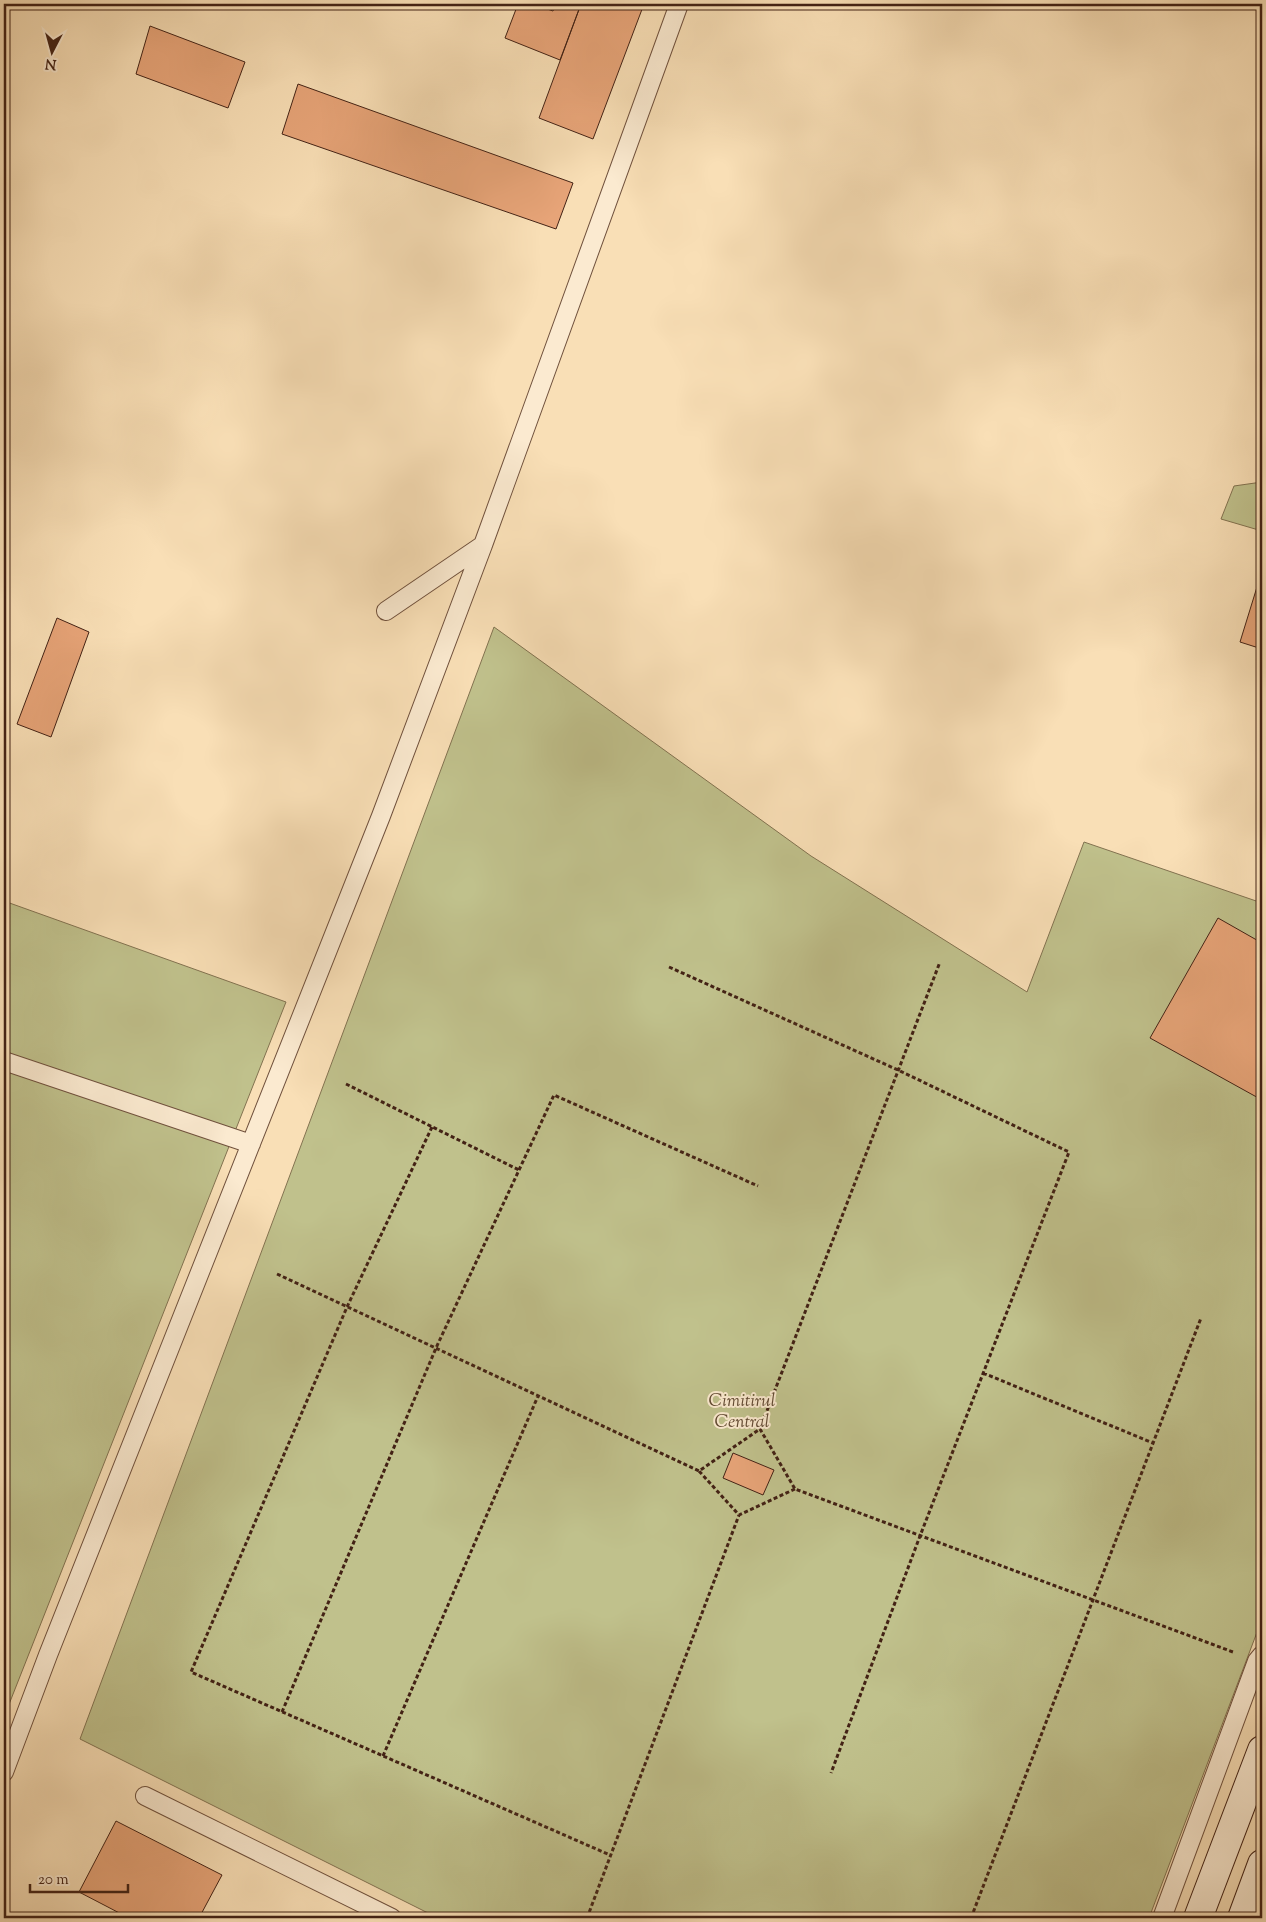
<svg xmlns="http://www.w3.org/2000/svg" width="1266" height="1922" font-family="'Sorts Mill Goudy',serif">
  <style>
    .green { fill: #c0c18c; stroke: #827250 }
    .building { fill: #e7a478; stroke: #432215 }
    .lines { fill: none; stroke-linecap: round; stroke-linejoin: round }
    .lane-casing { stroke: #70513d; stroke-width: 20 }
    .secondary-casing { stroke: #432215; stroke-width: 30 }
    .path { stroke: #432215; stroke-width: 3; stroke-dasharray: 4 2.5; stroke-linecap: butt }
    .lane { stroke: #fbead0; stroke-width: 18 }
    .secondary { stroke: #fbead0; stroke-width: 28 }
    .labels { text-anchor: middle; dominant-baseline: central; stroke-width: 4; stroke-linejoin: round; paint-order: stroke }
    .park-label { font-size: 18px; font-style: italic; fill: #624a33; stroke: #fbead0 }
  </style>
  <rect width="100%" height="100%" fill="#f9dfb6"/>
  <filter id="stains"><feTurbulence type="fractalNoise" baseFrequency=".004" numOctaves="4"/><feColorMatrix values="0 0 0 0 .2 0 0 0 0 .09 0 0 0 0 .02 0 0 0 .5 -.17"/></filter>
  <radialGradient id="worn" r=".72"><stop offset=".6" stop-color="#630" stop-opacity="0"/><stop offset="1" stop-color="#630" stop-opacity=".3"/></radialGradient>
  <path class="green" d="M1262 482V531L1221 519 1234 486Z
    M494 627 811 856 1027 992 1084 842 1262 903V1619L1149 1918H438L80 1739Z
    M4 901 286 1002 4 1717Z"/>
  <path class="building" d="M518 4H533L553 11 556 4H581L560 60 505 38Z
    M581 4H644L593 139 539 118Z
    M150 26 245 62 228 108 136 74Z
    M298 84 573 183 556 229 282 134Z
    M1261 574H1262V649L1240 642Z
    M57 618 89 632 51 737 17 724Z
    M1218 918 1262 943V1100L1150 1038Z
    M733 1453 774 1470 763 1495 723 1478Z
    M116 1821 222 1875 199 1918H129L79 1892Z"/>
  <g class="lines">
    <defs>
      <path id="lane" d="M386 611 483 545 679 4
        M4 1061 251 1144
        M4 1772 48 1655 381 816 483 545
        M145 1796 392 1918
        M1162 1918 1257 1661 1262 1655"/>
      <path id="secondary" d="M1198 1918 1262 1750
        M1242 1918 1262 1864"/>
    </defs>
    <use href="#lane" class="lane-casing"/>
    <use href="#secondary" class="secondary-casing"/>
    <path class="path" d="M669 967 898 1070 1069 1152 920 1536 831 1773
      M346 1084 519 1170
      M432 1127 347 1307 191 1672 610 1855
      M277 1274 699 1471
      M983 1373 1153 1443
      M760 1429 940 962
      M795 1489 739 1515 699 1471 760 1429 795 1489 1233 1652
      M282 1712 436 1348 554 1095 758 1186
      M383 1756 538 1396
      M587 1918 739 1515
      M971 1918 1201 1318"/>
    <use href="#lane" class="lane"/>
    <use href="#secondary" class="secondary"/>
  </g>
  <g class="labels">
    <g class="park-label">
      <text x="742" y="1402">Cimitirul<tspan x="742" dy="21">Central</tspan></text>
    </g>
  </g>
  <rect width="1266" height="1922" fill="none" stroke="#f9dfb6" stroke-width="20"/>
  <rect x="5" y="5" width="1256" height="1912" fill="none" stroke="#432215" stroke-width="2.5"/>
  <rect x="10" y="10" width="1246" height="1902" fill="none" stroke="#432215"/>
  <g transform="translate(52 52) rotate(186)" stroke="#fbead0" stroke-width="4" paint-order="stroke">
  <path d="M0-4L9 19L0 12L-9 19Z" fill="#432215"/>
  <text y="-8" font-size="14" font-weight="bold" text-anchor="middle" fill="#432215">N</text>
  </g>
  <path d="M30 1884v8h98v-8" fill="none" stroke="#432215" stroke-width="2.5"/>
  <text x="38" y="1884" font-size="15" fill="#432215" stroke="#fbead0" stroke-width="4" paint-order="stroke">20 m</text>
  <rect width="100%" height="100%" filter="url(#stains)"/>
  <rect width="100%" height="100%" fill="url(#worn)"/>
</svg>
